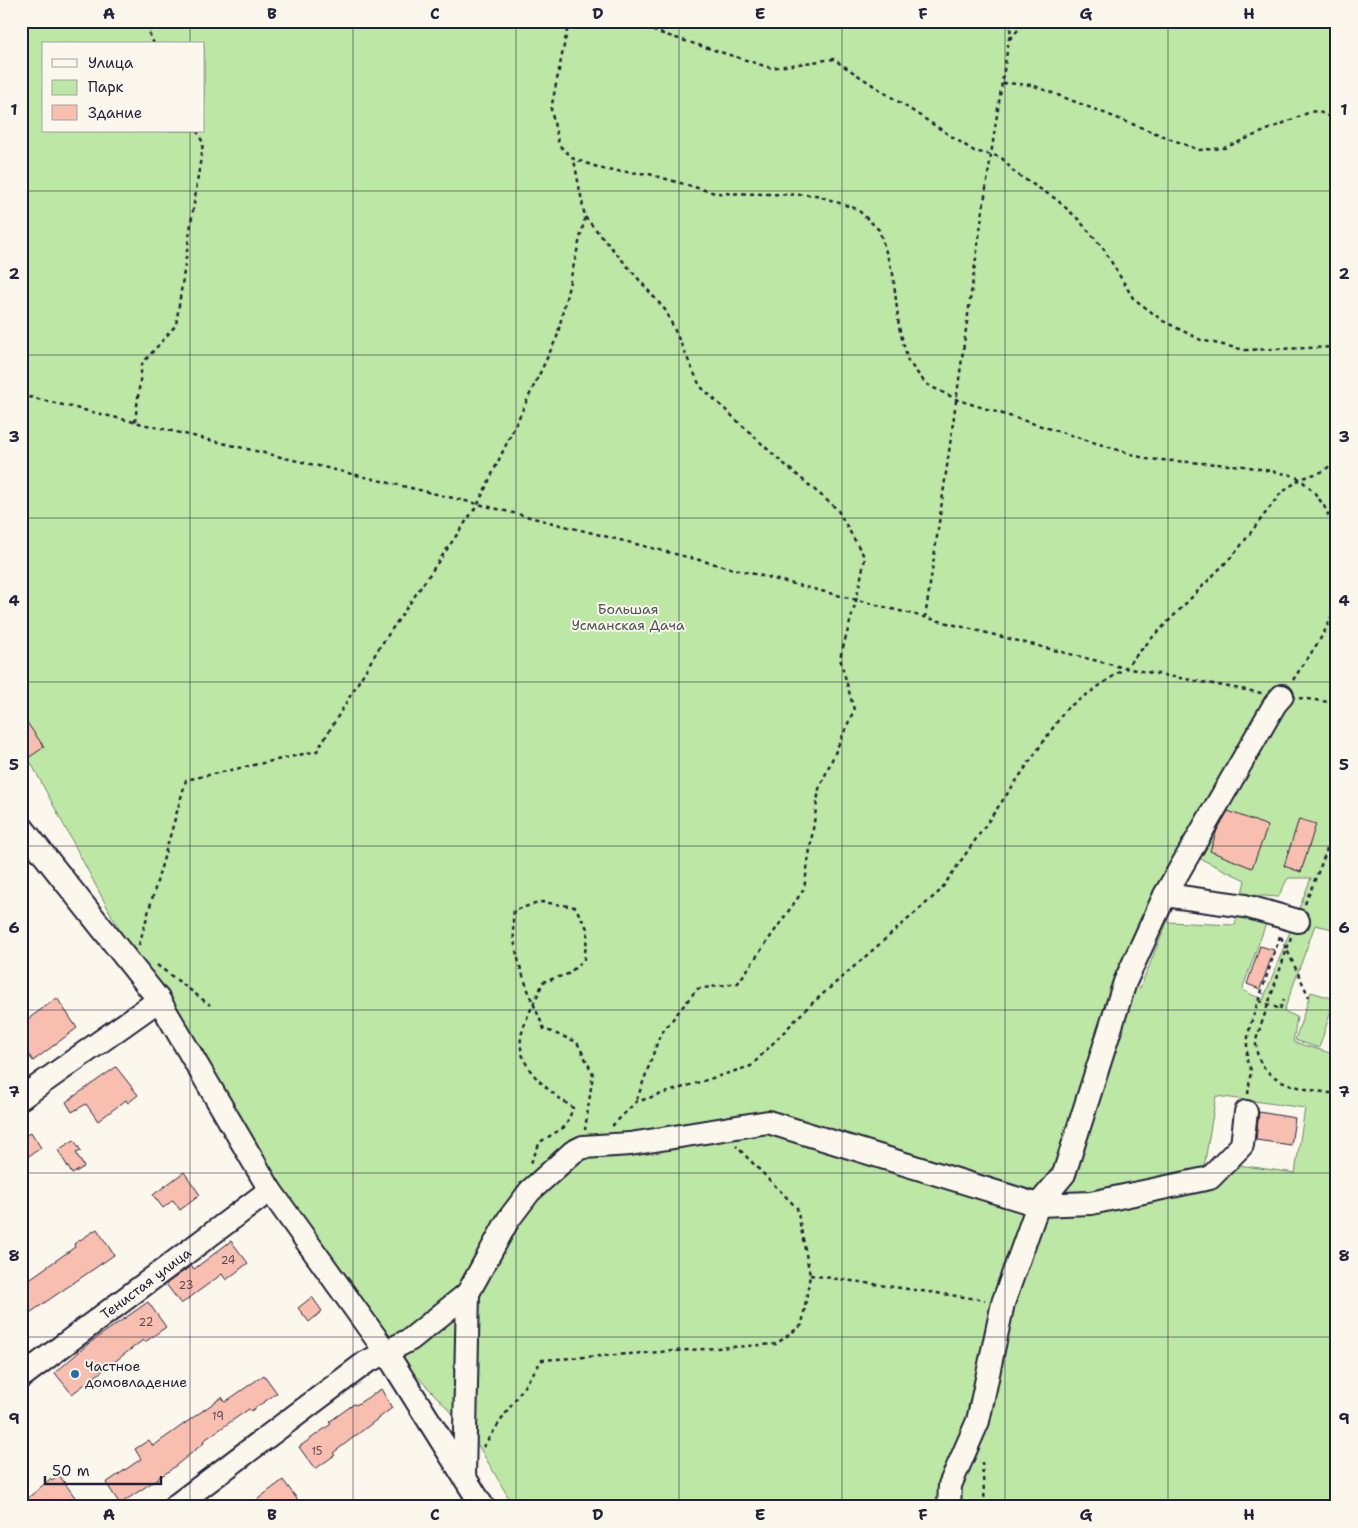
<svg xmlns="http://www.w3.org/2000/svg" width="1358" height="1528" font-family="'Shantell Sans',sans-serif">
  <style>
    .green { fill: #bde7a4; stroke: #708470; fill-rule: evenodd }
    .building { fill: #f8beb0; stroke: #22223b }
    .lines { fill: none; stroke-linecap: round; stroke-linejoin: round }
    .minor-casing { stroke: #22223b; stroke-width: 26 }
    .path { stroke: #22223b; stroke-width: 2.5; stroke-dasharray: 4 4; stroke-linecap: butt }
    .minor { stroke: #fbf7ec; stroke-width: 22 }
    .path-bridge { stroke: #22223b; stroke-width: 2.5; stroke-dasharray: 4 4; stroke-linecap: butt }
    .grid { fill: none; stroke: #22223b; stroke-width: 1; stroke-opacity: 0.55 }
    .poi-dot { fill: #1f6fb2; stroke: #fbf7ec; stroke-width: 2 }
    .labels { text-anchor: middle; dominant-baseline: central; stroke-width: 4; stroke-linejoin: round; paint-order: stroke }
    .number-label { font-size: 11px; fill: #584958 }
    .park-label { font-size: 14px; fill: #495355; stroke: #fbf7ec }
    .street-label { font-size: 14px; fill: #22223b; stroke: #fbf7ec }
    .poi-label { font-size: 14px; fill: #22223b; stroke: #fbf7ec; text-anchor: start }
    .neatline { fill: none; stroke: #22223b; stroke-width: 2 }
    .grid-label { font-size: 16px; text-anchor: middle; font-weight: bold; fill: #22223b }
  </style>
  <rect width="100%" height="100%" fill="#fbf7ec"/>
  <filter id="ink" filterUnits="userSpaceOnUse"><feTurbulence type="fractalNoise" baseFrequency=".02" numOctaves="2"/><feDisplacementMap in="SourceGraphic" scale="10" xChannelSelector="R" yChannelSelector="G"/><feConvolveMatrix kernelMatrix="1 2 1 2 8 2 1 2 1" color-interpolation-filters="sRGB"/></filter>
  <g filter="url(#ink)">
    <path class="green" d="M21 21H1337V930L1315 925 1284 1011 1297 1017 1293 1042 1337 1055V1507H514L471 1433 300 1253 113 918 21 744ZM44 44H204V131H44ZM1182 850 1245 880 1235 925 1167 922 1140 988 1121 980ZM1288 878H1311L1263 1000 1244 991 1243 987 1267 921 1246 914 1250 895 1278 897ZM1216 1096 1305 1108 1295 1173 1238 1165 1201 1185Z
      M1311 992 1335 999 1319 1048 1295 1040Z"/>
    <path class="building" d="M21 714 44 747 21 763Z
      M1228 811 1268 826 1252 868 1210 851 1217 830Z
      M1299 819 1316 824 1301 872 1284 866Z
      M1260 946 1274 950 1260 989 1247 984Z
      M57 998 77 1028 33 1061 21 1044V1024Z
      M116 1067 138 1095 128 1103 126 1100 98 1121 86 1104 72 1112 66 1102Z
      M1259 1112 1295 1118 1291 1145 1256 1140Z
      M31 1132 41 1148 21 1161V1139Z
      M74 1140 81 1151 76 1153 84 1167 72 1174 58 1150Z
      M184 1172 200 1195 180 1210 173 1200 163 1208 153 1195Z
      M97 1229 114 1255 21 1319V1285L75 1247 74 1244Z
      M231 1241 248 1263 226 1280 222 1274 181 1304 166 1284 191 1266 194 1269Z
      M312 1297 322 1311 309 1322 298 1308Z
      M148 1302 166 1327 145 1342 143 1340 72 1394 55 1373 88 1344Z
      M264 1375 277 1393 251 1411 249 1409 203 1441 204 1443 169 1471 120 1504 106 1483 141 1459 135 1449 149 1440 153 1446 222 1397 225 1402Z
      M381 1389 392 1408 333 1453 335 1455 315 1469 299 1447 331 1424 329 1422 354 1404 356 1405Z
      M59 1475 82 1507H21V1504L50 1479 52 1481Z
      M283 1480 303 1507H248L263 1495Z"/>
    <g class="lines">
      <defs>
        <g id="minor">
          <path d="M21 826 159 1000 270 1190 386 1352 483 1507"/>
          <path d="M1165 895 1275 704 1282 696"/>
          <path d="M21 1098 159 1000"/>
          <path d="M468 1293 508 1220 530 1191 573 1152 583 1147 630 1144 768 1122 1038 1205 1091 1203 1210 1178 1242 1145 1246 1112"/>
          <path id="s1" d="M21 1377 270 1190"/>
          <path d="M174 1507 365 1363 411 1339 468 1293 464 1476"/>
          <path d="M949 1507 950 1485 978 1421 1003 1303 1038 1205 1064 1174 1125 982 1165 895 1245 906 1298 921"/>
        </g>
      </defs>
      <use href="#minor" class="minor-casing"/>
      <path class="path" d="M569 21 551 109 559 145 574 159 606 170 649 174 715 193 816 195 857 209 879 230 893 274 899 327 908 361 926 384 958 400 1147 459 1244 466 1291 475 1300 479 1314 492 1324 506 1337 533
        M622 21 771 68 833 59 974 151 1001 157 1015 173 1056 199 1078 219 1103 248 1133 298 1163 321 1201 340 1245 350 1337 347
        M1322 21 1337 29
        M1010 39 1026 21
        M154 44 148 31 156 21
        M1003 83 1032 85 1199 150 1224 148 1310 112 1317 111 1337 120
        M585 217 666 311 700 386 775 456 837 509 865 558 856 601 840 658 854 710 819 789 804 889 738 983 697 989 660 1035 636 1102
        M21 395 478 504 1125 668 1262 693
        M135 422 142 364 176 325 203 143 197 131
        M925 618C955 419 979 220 1012 21
        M1293 680C1309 655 1334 625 1337 595
        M1299 698 1337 703
        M1305 904C1318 871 1334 840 1337 804
        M1281 937 1309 997
        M1291 937 1256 1040C1254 1084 1303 1089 1337 1094
        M139 945 186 780 317 751 379 648 478 504 557 337 585 217 574 160
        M157 965 210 1005
        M1259 1001 1263 993
        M1280 1009 1284 999
        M1248 1094 1251 1070 1247 1061V1043L1250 1026 1280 936
        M614 1126 613 1125 636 1102 751 1066 808 1007 940 891 1066 709 1125 668 1151 639 1236 552 1280 494 1300 479 1324 471 1337 459
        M531 1163 540 1142 566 1126 573 1108C548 1090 511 1065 523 1029 528 1013 537 998 543 982L568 974 584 960 588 930 575 907 542 902 514 910C508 948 530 995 544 1029L577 1042 593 1074 585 1130
        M810 1275 985 1300
        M483 1447 542 1360 776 1344 802 1325 810 1275 797 1208 736 1146
        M982 1462 985 1507"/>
      <use href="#minor" class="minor"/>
      <path class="path-bridge" d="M1259 1001 1280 1009"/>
    </g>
  </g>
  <path class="grid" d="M190 21V44M353 21V1507M516 21V1507M679 21V1507M842 21V1507M1005 21V1507M1168 21V1507M190 131V1507M21 191H1337M21 355H1337M21 518H1337M21 682H1337M21 846H1337M21 1010H1337M21 1173H1337M21 1337H1337"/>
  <circle class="poi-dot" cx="75" cy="1374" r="5"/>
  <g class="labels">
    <g class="number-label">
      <text x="228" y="1260">24</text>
      <text x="186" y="1285">23</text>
      <text x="146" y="1322">22</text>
      <text x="218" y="1416">19</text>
      <text x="317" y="1451">15</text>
    </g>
    <g class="park-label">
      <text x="628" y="609">Большая<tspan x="628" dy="16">Усманская Дача</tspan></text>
    </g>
    <g class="street-label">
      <text stroke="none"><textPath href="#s1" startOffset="156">Тенистая улица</textPath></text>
    </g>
    <g class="poi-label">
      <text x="85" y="1366">Частное<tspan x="85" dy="16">домовладение</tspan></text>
    </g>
  </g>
  <rect width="1358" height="1528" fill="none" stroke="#fbf7ec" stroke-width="55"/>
  <rect x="42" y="42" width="162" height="90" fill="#fbf7ec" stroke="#a4a2a5"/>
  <rect x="52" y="59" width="25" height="8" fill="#fbf7ec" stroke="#a4a2a5"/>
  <text x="88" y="68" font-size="15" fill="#22223b">Улица</text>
  <rect x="52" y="80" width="25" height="15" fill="#bde7a4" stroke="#a4a2a5"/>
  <text x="88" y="92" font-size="15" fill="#22223b">Парк</text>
  <rect x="52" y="105" width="25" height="15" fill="#f8beb0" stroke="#a4a2a5"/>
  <text x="88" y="118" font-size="15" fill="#22223b">Здание</text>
  <path d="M45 1476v8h116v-8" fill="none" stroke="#22223b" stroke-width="2.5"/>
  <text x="52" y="1476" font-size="15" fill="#22223b" stroke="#fbf7ec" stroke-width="4" paint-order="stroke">50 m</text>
  <rect x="28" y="28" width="1302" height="1472" class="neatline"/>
  <g class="grid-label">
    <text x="109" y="19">A</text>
    <text x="272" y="19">B</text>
    <text x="435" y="19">C</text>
    <text x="598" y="19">D</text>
    <text x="760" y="19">E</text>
    <text x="923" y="19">F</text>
    <text x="1086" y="19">G</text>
    <text x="1249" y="19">H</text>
    <text x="14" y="115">1</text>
    <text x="1344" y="115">1</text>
    <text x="14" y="279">2</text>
    <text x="1344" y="279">2</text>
    <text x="14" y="442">3</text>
    <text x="1344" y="442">3</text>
    <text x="14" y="606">4</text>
    <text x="1344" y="606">4</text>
    <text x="14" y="770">5</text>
    <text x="1344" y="770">5</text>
    <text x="14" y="933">6</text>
    <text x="1344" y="933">6</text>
    <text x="14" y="1097">7</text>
    <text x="1344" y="1097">7</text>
    <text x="14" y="1261">8</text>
    <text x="1344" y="1261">8</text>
    <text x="14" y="1424">9</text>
    <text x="1344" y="1424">9</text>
    <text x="109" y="1520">A</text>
    <text x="272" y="1520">B</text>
    <text x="435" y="1520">C</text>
    <text x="598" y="1520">D</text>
    <text x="760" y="1520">E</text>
    <text x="923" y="1520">F</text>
    <text x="1086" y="1520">G</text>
    <text x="1249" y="1520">H</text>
  </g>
</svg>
